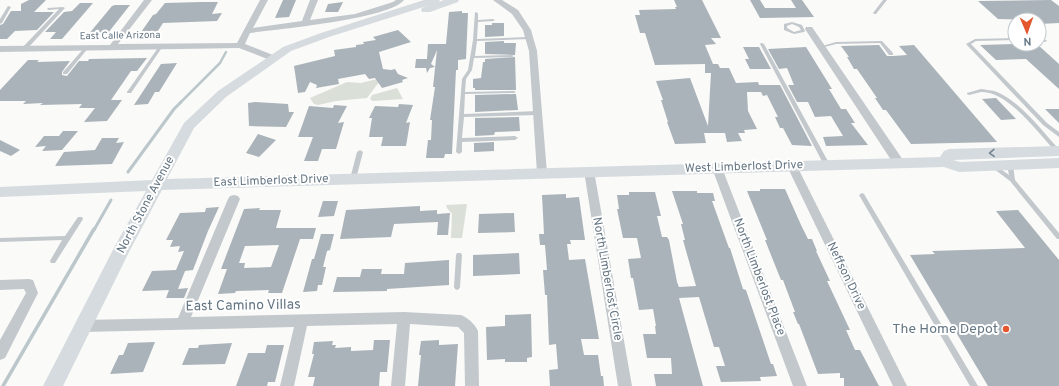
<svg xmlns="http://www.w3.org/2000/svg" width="1059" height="386" font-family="Overpass,sans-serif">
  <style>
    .green { fill: #dadfd7 }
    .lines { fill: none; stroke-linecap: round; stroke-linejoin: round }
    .stream-far2 { stroke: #bbc7cb; stroke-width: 2.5 }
    .stream-far1 { stroke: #bbc7cb; stroke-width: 3 }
    .stream { stroke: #bbc7cb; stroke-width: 3.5 }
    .building { fill: #aab3b9; fill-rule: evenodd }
    .lane { fill: #c3c8cc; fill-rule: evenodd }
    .street { fill: #c3c8cc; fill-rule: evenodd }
    .secondary { fill: #d6dbdf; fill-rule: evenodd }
    .oneway { stroke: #768591 }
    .poi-dot { fill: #e4572e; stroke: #fff; stroke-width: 1.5 }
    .labels { text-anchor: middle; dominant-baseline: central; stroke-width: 4; stroke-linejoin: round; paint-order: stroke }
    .far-street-label { font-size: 10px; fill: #657683; stroke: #fff }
    .street-label { font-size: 12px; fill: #657683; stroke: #fff }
    .near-street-label { font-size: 14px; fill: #657683; stroke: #fff }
    .near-poi-label { font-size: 14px; fill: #657683; stroke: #fff; text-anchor: end }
  </style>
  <rect width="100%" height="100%" fill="#fafaf8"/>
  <path class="green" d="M377 79 379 82 367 98 336 101 318 105 314 104 310 98 347 82 361 83Z
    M397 88 403 99 373 101 370 99 372 95Z
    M467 204 462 238H451L452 214 447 208 446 205Z"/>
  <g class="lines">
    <path class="stream-far2" d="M180 103 220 63 226 52"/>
    <path class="stream-far1" d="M128 172 174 109 181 102
      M94 230 111 200"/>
    <path class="stream" d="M3 386 94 229"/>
  </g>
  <path class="building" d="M29 0H46L34 12H54L37 30 15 31 7 39H0V25L3 24 11 11H21V4Z
    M283 0H296L289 17 275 18Z
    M674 0H702L721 38H711L716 44 705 45 713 64H718L720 68H729L736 83 758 82 759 85H780L812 146 792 145 783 128H780L775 117H778L767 95 763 96 761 92H747L748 111 757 129 744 130 745 133H738L742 141 727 142 725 133H704L706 143 675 144 667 122H668L661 100H663L656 81 690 78 708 126 711 73H705V64L655 65 645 33H640L635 15H640L639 10 676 9 675 7H677Z
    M750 0H760L765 8H796L791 0H802L814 17 760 18Z
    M1051 0 1059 6V23L1039 24V20L998 19 978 1Z
    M201 2H218L212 14 222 13 217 21 163 23 154 37 137 38 153 15 156 14 165 3Z
    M343 2 338 12H325L328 4Z
    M80 3H93L62 39H50L56 32H45L64 12 72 11Z
    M115 5H130L108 33H105L101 39H90L91 37 89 38 91 35H88L112 6Z
    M462 11V13H468L466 59 458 60V70H456L452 154H445L444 158H426L428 140H431L432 120H430L435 87H433L437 50 431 64 435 67 430 68 427 73 426 68H415L416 59H427L428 44H446L449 12Z
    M492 23H504V36L485 37V25H492Z
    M398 30 411 42 379 52 383 69 391 70 395 69 398 74 408 78 402 80 403 82 382 88 375 78 369 79 365 74 338 79 339 84 316 88 317 85 310 82 305 92 298 93 294 66 335 56 334 50 356 47V45L364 44 363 42 376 40 373 37Z
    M504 41V43H516L515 55 485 54V42Z
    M1015 44H1037L1059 64V89L1026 59 996 60 980 45Z
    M879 45 887 56H893L907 55 899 46 914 45 997 142 911 144 886 110H883L875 98H877L857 69H854L847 57H849L841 46Z
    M743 47H759L771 69H750L745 59H749Z
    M806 47 832 89H829L841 109H846L855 123H851L868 145 826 146 823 137 843 136 831 116 815 117 808 102H797L788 85H794L787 68 779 69 768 49Z
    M515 57 516 90H475V88H473V79L481 78 483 62H485V59Z
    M147 58 137 71H131L111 100H122L107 121 84 122 95 108H79L82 104 40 105 43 103 23 104 26 101H0V90L28 60H39L37 62 70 61 62 72V75L67 76 79 61H88L89 59Z
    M177 63 159 92H155L148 104 134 105 161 64Z
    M514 94H516L518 110 475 112V95Z
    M996 98 1016 119 1001 120 982 99Z
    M255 102 288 104 289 112H294L286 127 249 126 248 103Z
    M399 104 413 105 406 123 410 122 406 146H381L383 137H369L372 118H369L375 106 398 107Z
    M334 105 347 106 338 123 344 122 336 149H322L318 161H304L313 137H298L309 106 333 108Z
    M1045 109H1059V123Z
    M519 117 520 131 495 132 494 135 475 136V118Z
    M63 131H78L62 150 42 151 46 146 35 147 44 136H59Z
    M258 134 276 140 259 157 246 153Z
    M102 138H119L116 143 124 142 112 164 55 166 64 152 95 150Z
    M0 140 20 150 11 156 0 151Z
    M494 142V151L474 152V143Z
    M760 189H785L801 225 808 239H812L817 251H816L830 281H827L850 330H846L855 350H860L879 386H844V378H840V373L818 374 799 324H798L793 312H795L783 280H781L765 240H767L747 191H760Z
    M672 191H697V193H713L715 201H712L729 248H730L743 289 746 290 771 364H773L777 376 760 377 761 381 721 382 716 366H725L719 347H714L699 297 679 298 703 386H656L654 374H672L671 358H647L643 334H656L655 326H656L653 309 639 310 633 278H631L628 259 641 258 637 238H623L617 209H619L617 195H629V192H655L661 216H657L662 237H667L669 240 677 282 679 287 696 286 683 240H685L681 224H683Z
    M566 194V198L579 197 585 240H570L571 244H567L569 260 585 259 599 339H581L584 355H598L601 376H603L604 386H550L549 370 558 369 556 344 549 345 547 295H545L543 270H547L545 245H540L539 234H544L542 195Z
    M323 201H338L334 216 318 217Z
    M420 206V211L437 210V214L450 213 448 235H437L438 222 394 224 391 237 340 239 346 210Z
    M219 207 208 231 193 270 185 271 178 289 188 288 184 298H166L169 290 142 291 152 271 176 270 184 251 178 252 180 246 170 247 173 240H166L180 213 205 212 206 208Z
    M260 208 259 210H281L276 228H316L313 239H300L282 293H268L269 290 236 291 235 293 218 294 227 269H221L244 209ZM279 245 271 267 244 268 245 263H239L245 246Z
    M1018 210 1059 260V386H988L910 255 935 254 932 251 1025 248 996 211Z
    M514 213 515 232 478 233 479 214Z
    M321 234H334L330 250 327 251 323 267H326L322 285H318L317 291 303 292 312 259H314Z
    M519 253 520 274 473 276V255Z
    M449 260V285L387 289V291L333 292 337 277H360L362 269H382L381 274H404L405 263Z
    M531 314 532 357 527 358V362H505V359L487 360 486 327 505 326V315Z
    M374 340H390L387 372H380L379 386H313L315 377H308L314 354H312L314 342 333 341 332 345H336L335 348 351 347V351L373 350Z
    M439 340V345L458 344 455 386H418L421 355H419L421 341Z
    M155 342 143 372 110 374 119 355H123L128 343Z
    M232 343 225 364 182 365 189 348H198L199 345Z
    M267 345H284L275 382H268L267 386H236L248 353H265Z"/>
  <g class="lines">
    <path class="lane" d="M883 0H887L876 14H874L873 13Z
      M8 6 11 7 2 23 0 24V19Z
      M63 7 65 8 64 9 26 50H22V48L59 9 49 10 47 9 48 8Z
      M475 12 478 13V20L493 19 495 20 493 21 478 22 477 39 529 37 531 38 529 39 477 41 475 56 512 55 514 56 512 57 474 58 472 70 466 79 465 92 514 91 516 92 514 93 465 94 464 114 538 111 540 113 538 115 464 117 462 138 515 136 518 138 515 140 462 142V152L459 154 456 152 462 79 468 70 473 40Z
      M792 22 802 25 805 31 804 32 794 34 784 30V24ZM792 24 799 27 801 30 794 32 787 28V26Z
      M1015 38V40L976 41 971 44 1047 123 1059 132V137L1043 125 966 44 975 39Z
      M1039 38 1046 40 1047 41 1045 42 1039 40Z
      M881 41H882L893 53V55H889L880 43 836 44 821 48 819 47 836 42Z
      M761 43H762L764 44 830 165 829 166H825L824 165 760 44Z
      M160 45H162L163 46 131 93H127V92Z
      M86 46H88L89 47 67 74H63V72Z
      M981 89C986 90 992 90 997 92 1023 104 1040 129 1059 149V151H1055C1039 134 1007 90 981 92 977 93 973 94 969 95L967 94V93Z
      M360 150 363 152 356 179 353 181 350 179 357 152Z
      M1010 163 1013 165 1015 180 1059 233V239H1057L1010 181 990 166 993 164 995 165 1009 175 1007 165Z
      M862 193 864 194 978 386H970L859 195Z
      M78 217H82L83 219 55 263H51L50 261 62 240 0 242V238L65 236Z
      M457 253H461L462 255 460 287 459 289 457 290 455 289 454 287 456 255Z"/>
    <path class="street" d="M144 0H152L118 44 237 43 260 0H268L253 28 302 21 310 0H318L310 20 355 14 393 2 396 0H404C389 19 279 29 250 33L245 44 278 57 279 59 275 62 239 48 0 52V46L110 45Z
      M493 0H502L518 10 531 30 537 51 547 173 546 176H538L537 173 529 51 523 30 512 14Z
      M806 27H812L903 160 904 163 903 166H895L805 29Z
      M792 162 796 163 797 166 907 386H893L787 166 788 163Z
      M717 164 721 165 722 168 807 386H793L712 168 713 165Z
      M589 167 593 168 594 171 632 386H618L584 171 585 168Z
      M234 195 238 196 240 199 191 317 404 312 461 315C468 318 475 324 478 331L479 386H465L464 333 458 327 410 324 405 386H391L397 324 307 326 294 386H280L294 327 83 332 78 330 76 326 78 322 83 320 178 318 228 199 230 196Z
      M29 279 33 280 38 293 5 358 0 360V340L26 293 24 289 0 290V280Z"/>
    <path class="secondary" d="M424 0H440L439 2 444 0H459L458 2 430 12H422L421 10 422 8 430 5 329 37 291 51 226 97 194 128 167 179 940 157 944 151 949 149 1059 146V156L953 160 960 162 1059 158V168L959 172 944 167 162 190 130 250 63 386H43L116 244 146 191 0 197V187L152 180 184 123 218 91 283 47 321 33Z"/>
  </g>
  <defs><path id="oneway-chevron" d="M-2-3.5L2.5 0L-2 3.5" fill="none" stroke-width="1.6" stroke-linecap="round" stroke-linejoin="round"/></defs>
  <use class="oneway" href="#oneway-chevron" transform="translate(992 153) rotate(178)"/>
  <circle class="poi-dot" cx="1006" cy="329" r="4"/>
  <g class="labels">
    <g class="far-street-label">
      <text transform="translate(120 36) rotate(-1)">East Calle Arizona</text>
    </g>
    <g class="street-label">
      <text transform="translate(744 167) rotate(-2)">West Limberlost Drive</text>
      <text transform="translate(271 181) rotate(-2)">East Limberlost Drive</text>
      <text transform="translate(146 205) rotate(-62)">North Stone Avenue</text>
      <text transform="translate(846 276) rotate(64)">Neffson Drive</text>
      <text transform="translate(759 277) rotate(69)">North Limberlost Place</text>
      <text transform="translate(607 279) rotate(80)">North Limberlost Circle</text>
    </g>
    <g class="near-street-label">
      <text transform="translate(243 306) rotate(-1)">East Camino Villas</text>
    </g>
    <g class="near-poi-label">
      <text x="998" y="329">The Home Depot</text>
    </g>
  </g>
  <g transform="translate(1027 32) rotate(178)"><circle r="19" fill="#ffffff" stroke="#c1c8cd"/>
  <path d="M0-3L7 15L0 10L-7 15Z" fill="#e4572e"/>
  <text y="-6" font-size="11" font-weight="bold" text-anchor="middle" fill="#657683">N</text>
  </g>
</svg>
